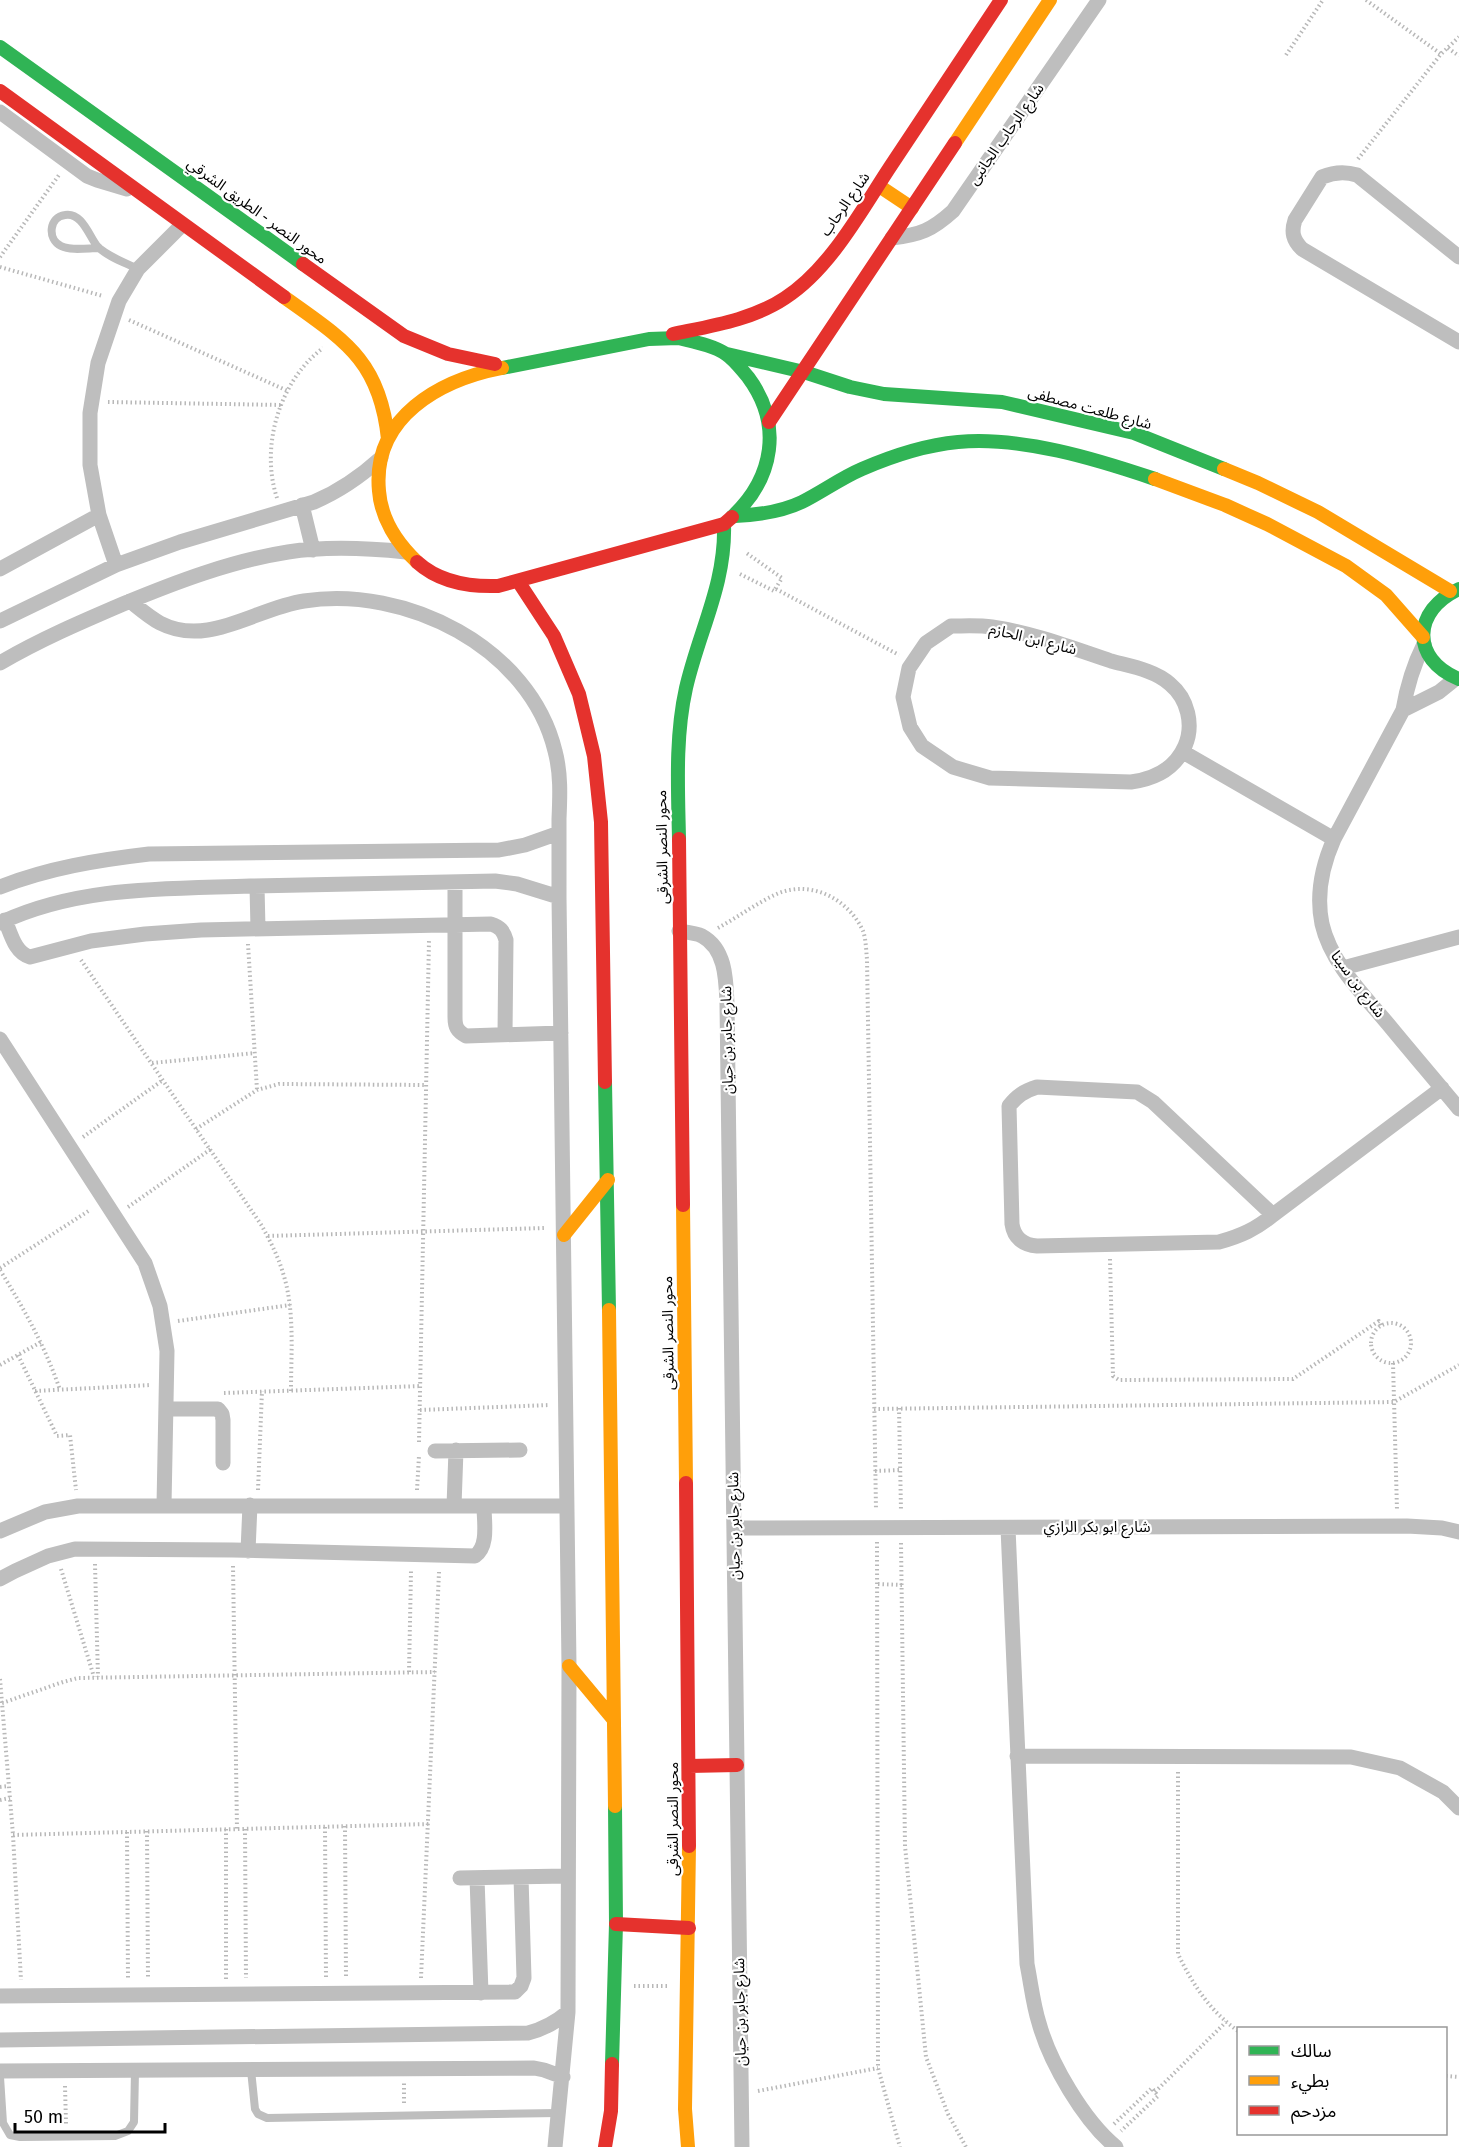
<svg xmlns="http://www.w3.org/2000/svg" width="1459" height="2147" font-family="'Fira Sans','Noto Sans Arabic',sans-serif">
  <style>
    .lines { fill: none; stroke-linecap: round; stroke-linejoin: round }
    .path { stroke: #b8b8b8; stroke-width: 4; stroke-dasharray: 1.5 3; stroke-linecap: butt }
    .lane { stroke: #bebebe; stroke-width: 8 }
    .street { stroke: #bebebe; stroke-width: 15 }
    .fast { stroke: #30b455; stroke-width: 14 }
    .slow { stroke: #ff9f0a; stroke-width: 14 }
    .jam { stroke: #e5322d; stroke-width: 14 }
    .labels { text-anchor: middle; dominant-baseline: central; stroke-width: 4.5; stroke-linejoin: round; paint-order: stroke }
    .street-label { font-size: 15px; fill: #000; stroke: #fff }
  </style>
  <rect width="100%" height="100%" fill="#fff"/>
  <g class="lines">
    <path class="path" d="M1366 0 1441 54
      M1448 48 1459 56
      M1286 55 1323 0
      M1358 159 1441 54 1459 37
      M0 257 59 175
      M0 267 103 296
      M129 320 288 391
      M108 402 282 405
      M277 498C260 447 279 381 323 348
      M740 574 774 591 782 578 745 552
      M776 589 899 655
      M718 928C738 917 758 902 779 893 813 880 849 900 863 931 866 939 866 950 867 959L876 1510
      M248 944 257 1090
      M81 960 262 1226C270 1241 278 1256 283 1273 295 1310 291 1352 291 1391
      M152 1063 255 1053
      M196 1129 257 1090 279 1084 426 1085
      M83 1137 163 1080
      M128 1207 211 1149
      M268 1236 545 1228
      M1110 1259 1113 1376 1119 1380 1293 1379 1379 1321 1381 1326
      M0 1268 90 1210
      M0 1270C24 1309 45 1346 60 1390
      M178 1321 290 1305
      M1371 1343a20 20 0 1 1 40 0a20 20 0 1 1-40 0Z
      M18 1355 57 1436 70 1435 76 1490
      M1393 1363 1397 1510
      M0 1365 41 1342
      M35 1391 151 1385
      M224 1393 421 1386
      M899 1408 901 1511
      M874 1409 1394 1402 1459 1365
      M420 1410 550 1405
      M419 1442 429 940
      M875 1471 900 1470
      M258 1490 262 1391
      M417 1490 419 1456
      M877 1542 878 2068 900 2147
      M901 1543 905 1846 926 2057 948 2114 966 2147
      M95 1564 98 1677
      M233 1566 237 1829
      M61 1569 94 1677
      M878 1584 902 1585
      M409 1672 411 1571
      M0 1679 13 1835 21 1980
      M2 1703 63 1682 78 1678 435 1672
      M1178 1772V1954C1193 1985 1210 2011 1238 2031
      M0 1787 9 1786
      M0 1800 10 1798
      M345 1826 346 1978
      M325 1827 326 1979
      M226 1829V1979
      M245 1829 246 1978
      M147 1831 148 1978
      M127 1832 128 1978
      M13 1835 429 1824
      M421 1978 439 1572
      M634 1986H669
      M1446 2076 1459 2077
      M65 2086 66 2124
      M758 2091 878 2068
      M1155 2092 1226 2022
      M404 2103V2083
      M1114 2124 1152 2088 1158 2096 1121 2131"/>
    <path class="lane" d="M99 248C88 248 71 251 61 246 47 239 49 217 65 215 82 212 89 236 97 246 106 256 126 263 138 269
      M251 2070 255 2109 258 2114 267 2118 558 2113
      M0 2077 3 2123 10 2135 20 2137 115 2136 128 2131 134 2122 135 2071"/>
    <path class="street" d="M0 112 87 176 97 180 127 189
      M892 238C920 235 932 230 953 211L1099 0
      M1459 257 1357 175C1344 171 1334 172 1322 177L1295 220C1291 232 1293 240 1302 249L1459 342
      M302 505 313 550
      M116 565 99 515 90 465V413L98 363 119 301 138 269 182 225
      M0 569 99 515
      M130 601C140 609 149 617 160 623 208 648 256 608 304 601 405 585 530 647 555 751 561 773 560 796 559 819 559 845 559 871 559 897L569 1666 568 2012 555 2147
      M0 621 116 565 180 542 314 502C340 491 360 477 381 458
      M951 626C964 626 979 625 992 627 1033 633 1072 648 1111 661 1129 666 1155 670 1170 684 1188 699 1194 725 1185 746 1175 769 1154 779 1131 782L990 778 953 767 922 746 910 727 903 697 909 668 926 643Z
      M1424 644C1413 666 1407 686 1403 710L1334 839C1322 866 1316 895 1322 924 1331 963 1363 994 1388 1024 1411 1052 1435 1080 1459 1109
      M0 663C39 640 81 622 123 604 176 582 231 561 288 552 327 546 367 548 406 552
      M1403 710 1439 692 1455 679
      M1183 752 1334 839
      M455 882V1017C455 1027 457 1031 466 1036L561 1033
      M257 886 258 929
      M0 887C48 868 98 860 149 854L499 850 525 845 559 833
      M5 920C11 934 15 953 30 957L91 941 145 934 201 930 491 924C500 927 503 930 506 940L505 1034
      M0 923C78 886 165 889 250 886 331 884 413 883 495 881L517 884 559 897
      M679 931C686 932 696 933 702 936 726 949 726 980 727 1004L742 2147
      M1343 968 1459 937
      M0 1039 145 1263 160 1306 167 1351 164 1505
      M1273 1215C1256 1229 1241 1236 1219 1242L1037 1246C1023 1245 1014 1238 1012 1224L1009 1106C1017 1096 1024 1091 1037 1087L1137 1092 1153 1102 1273 1215 1442 1088
      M166 1409H218L222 1414 223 1420V1463
      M435 1451 520 1450
      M454 1506 456 1450
      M734 1528 1407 1526 1442 1528 1459 1532
      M1008 1528 1027 1964C1031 1984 1033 2004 1039 2023 1050 2063 1084 2121 1116 2147
      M0 1531 45 1512 78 1506H567
      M248 1551 250 1505
      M0 1579 15 1571 48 1556 75 1549 233 1550 475 1556C489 1546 484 1522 484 1506
      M1017 1756 1351 1757 1400 1768 1443 1792 1459 1808
      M460 1878 567 1876
      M477 1878 481 1993
      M0 1996 515 1992 521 1986 524 1978 521 1877
      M0 2040 528 2033C544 2029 555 2023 568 2012
      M0 2071 534 2068 544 2070 563 2077"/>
    <path class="fast" d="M0 47 303 264
      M678 338C694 342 712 345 726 354 735 360 741 369 748 377 783 424 774 478 732 517
      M727 354 804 372 850 387 884 394 1002 402 1134 433 1224 469
      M502 368 649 339 678 338
      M735 516C758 515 781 512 802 502 822 492 841 478 862 469 892 456 926 445 958 442 1021 436 1096 459 1155 479
      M1459 589C1413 610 1410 659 1459 679
      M679 839C678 789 675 737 686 688 699 631 726 584 724 524
      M605 1082 609 1310
      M612 2064 616 1924 615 1806"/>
    <path class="slow" d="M955 143 1050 0
      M879 186 912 208
      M284 297C344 340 380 360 388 439
      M1224 469 1258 483 1318 512 1450 591
      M1155 479 1225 505 1267 524 1346 566 1386 595 1423 637
      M417 562C397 543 381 518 379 491 372 417 440 380 502 368
      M683 1205 686 1483
      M564 1235 608 1180
      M609 1310 615 1806
      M569 1666 614 1720
      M688 2147 685 2109 689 1846"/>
    <path class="jam" d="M0 91 284 297
      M303 264 404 336 448 354 495 364
      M673 334C711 326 752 320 785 298 830 269 861 211 890 167 927 112 964 56 1001 0
      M769 422 955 143
      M417 562C439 582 469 587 498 586L724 524 732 517
      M518 581 554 636 579 694 594 756 601 822 605 1082
      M679 839 683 1205
      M686 1483 689 1846
      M689 1766 737 1765
      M616 1924 689 1928
      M605 2147 611 2111 612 2064"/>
  </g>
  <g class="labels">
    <g class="street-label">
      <text transform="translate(1006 134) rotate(-55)">شارع الرحاب الجانبى</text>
      <text transform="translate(845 204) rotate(-55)">شارع الرحاب</text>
      <text transform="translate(257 211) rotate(36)">محور النصر - الطريق الشرقي</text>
      <text transform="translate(1090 408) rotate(15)">شارع طلعت مصطفى</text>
      <text transform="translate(1033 639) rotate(14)">شارع ابن الحازم</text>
      <text transform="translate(662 847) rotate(-91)">محور النصر الشرقى</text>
      <text transform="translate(1358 984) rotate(53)">شارع بن سينا</text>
      <text transform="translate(727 1040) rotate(-91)">شارع جابر بن حيان</text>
      <text transform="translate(668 1333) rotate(-91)">محور النصر الشرقى</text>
      <text transform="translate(734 1526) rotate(-91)">شارع جابر بن حيان</text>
      <text x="1097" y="1527">شارع ابو بكر الرازي</text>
      <text transform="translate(673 1819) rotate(-90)">محور النصر الشرقى</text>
      <text transform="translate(740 2012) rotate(-91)">شارع جابر بن حيان</text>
    </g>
  </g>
  <rect x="1237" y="2027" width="210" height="108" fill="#ffffff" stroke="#999999" stroke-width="1.5"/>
  <rect x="1249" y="2046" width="30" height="9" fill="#30b455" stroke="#999999" stroke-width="1.5"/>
  <text x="1291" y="2057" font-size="18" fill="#000000">سالك</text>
  <rect x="1249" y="2076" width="30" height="9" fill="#ff9f0a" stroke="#999999" stroke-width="1.5"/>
  <text x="1291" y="2087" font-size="18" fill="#000000">بطيء</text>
  <rect x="1249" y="2106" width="30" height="9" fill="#e5322d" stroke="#999999" stroke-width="1.5"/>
  <text x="1291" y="2117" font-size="18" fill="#000000">مزدحم</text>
  <path d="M15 2123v9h150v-9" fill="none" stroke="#000000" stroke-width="3"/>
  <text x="24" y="2123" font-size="18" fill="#000000" stroke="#ffffff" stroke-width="4.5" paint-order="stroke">50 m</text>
</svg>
